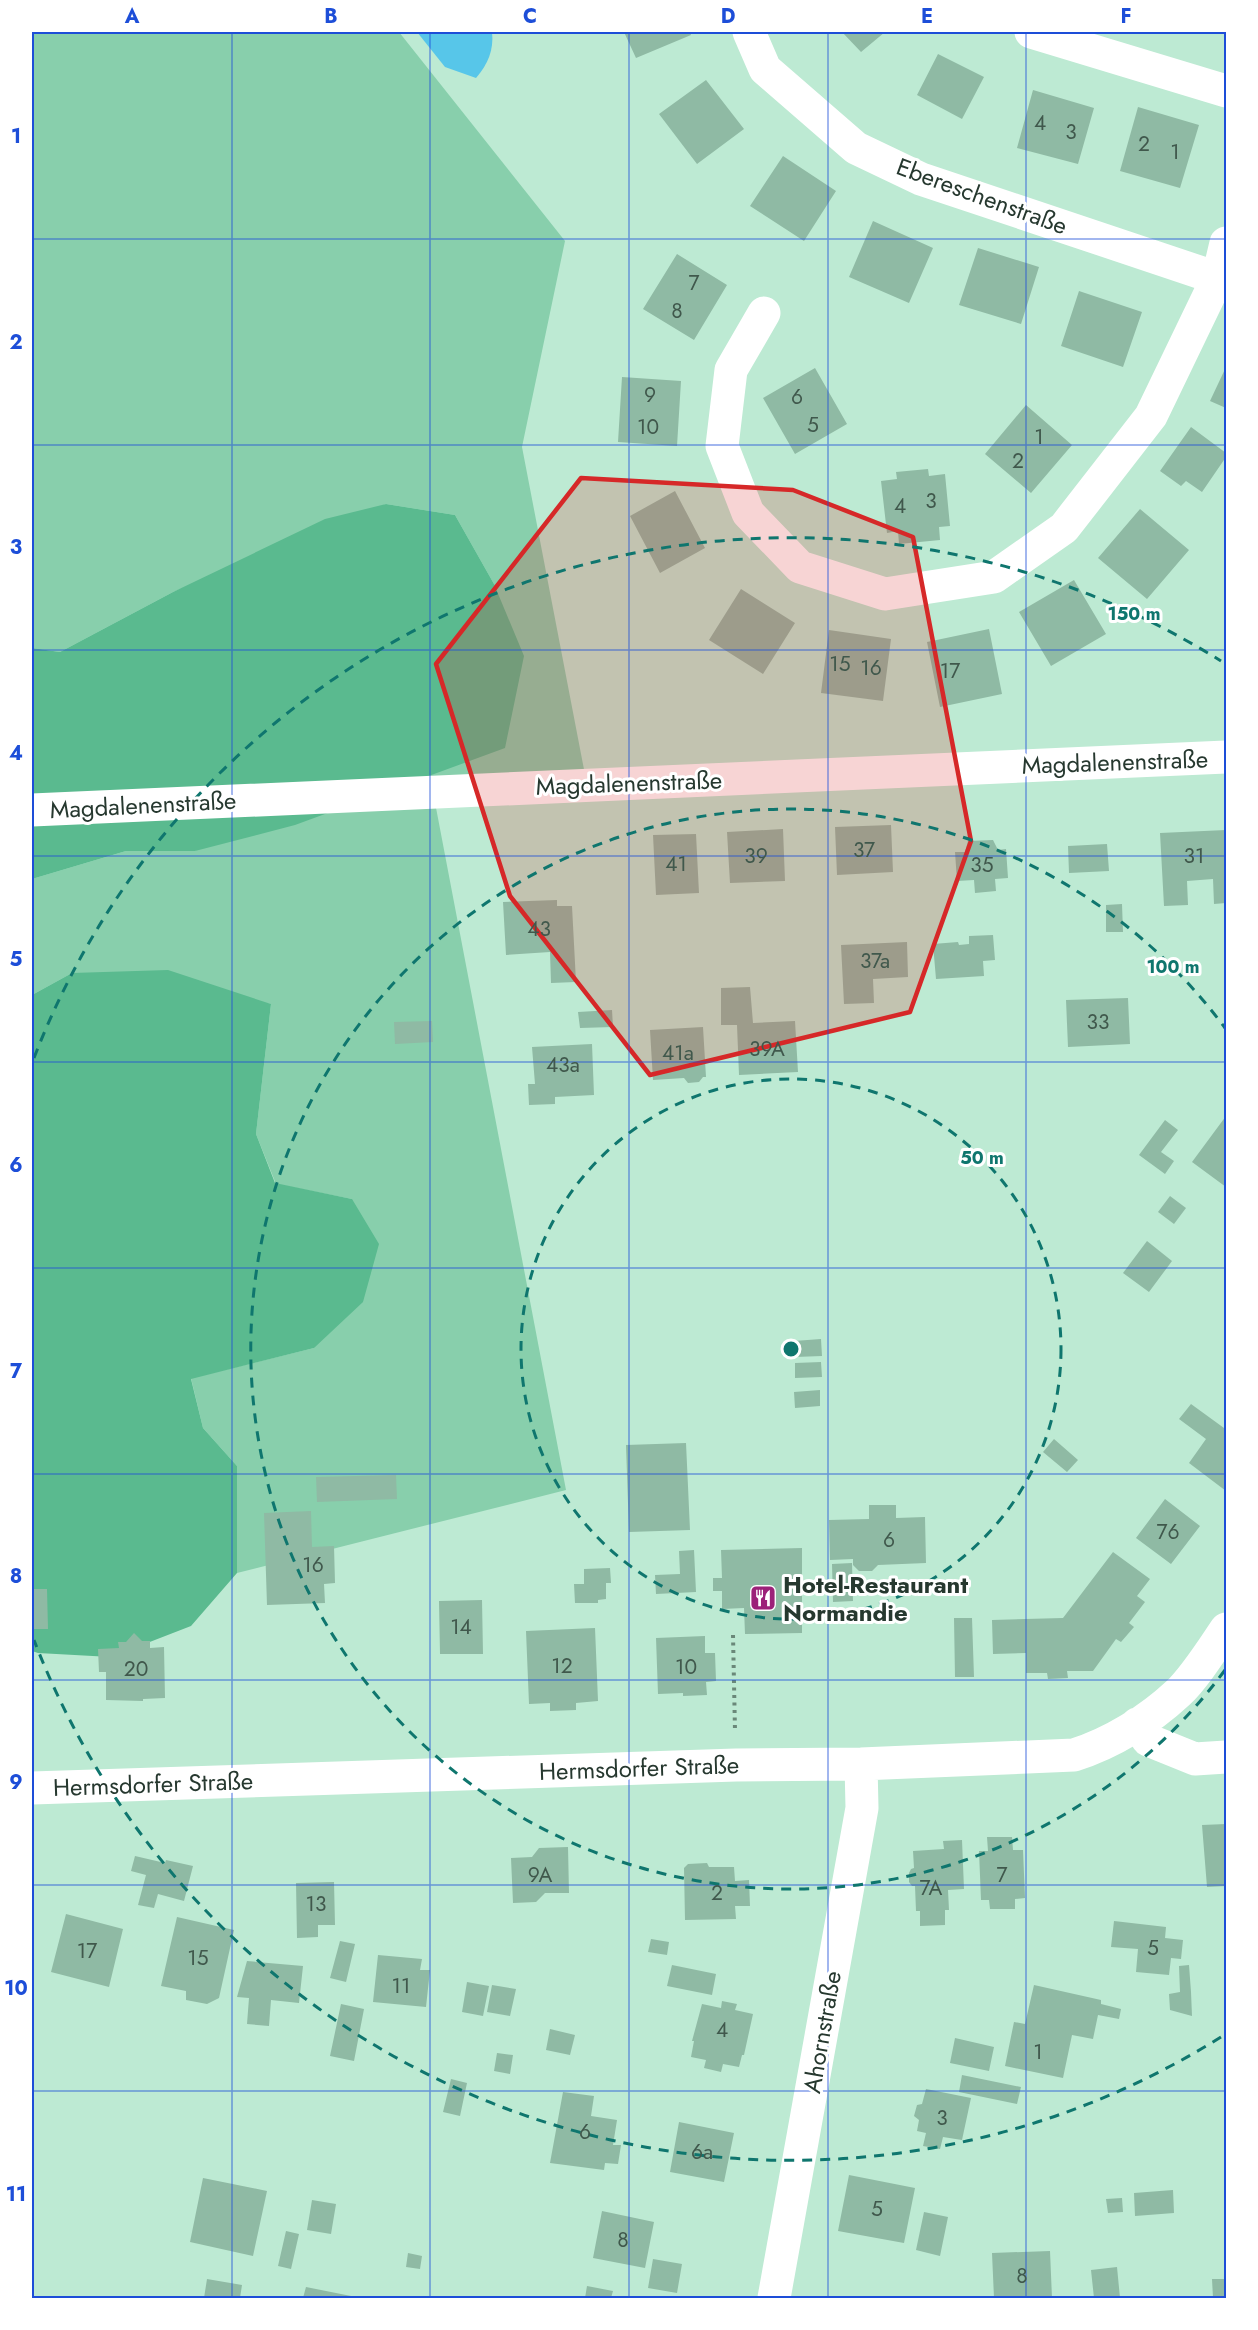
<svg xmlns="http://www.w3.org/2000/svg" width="1258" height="2330" font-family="Jost,sans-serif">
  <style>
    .green { fill: #88cfac }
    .forest { fill: #5aba8f }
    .water { fill: #57c6e9 }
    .building { fill: #8fbaa4 }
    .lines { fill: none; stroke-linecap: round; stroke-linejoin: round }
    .path { stroke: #6a8879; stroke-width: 4; stroke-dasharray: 3 4.5; stroke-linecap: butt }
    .street { stroke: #fff; stroke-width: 33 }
    .marked { fill: #d62828; fill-opacity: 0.2; stroke: #d62828; stroke-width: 4.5; stroke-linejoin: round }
    .grid { fill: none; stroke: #1d4ed8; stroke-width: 1.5; stroke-opacity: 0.55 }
    .ring { fill: none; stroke: #0f766e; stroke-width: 3; stroke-dasharray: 10 8 }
    .labels { text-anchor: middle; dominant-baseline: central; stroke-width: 6; stroke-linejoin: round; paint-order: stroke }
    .number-label { font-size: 21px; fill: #40584c }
    .street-label { font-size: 24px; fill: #26382f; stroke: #fff }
    .poi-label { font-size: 24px; font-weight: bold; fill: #26382f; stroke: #fff; text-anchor: start }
    .centre { fill: #0f766e; stroke: #fff; stroke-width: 3 }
    .ring-label { font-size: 18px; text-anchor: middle; font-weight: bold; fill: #0f766e; stroke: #fff; stroke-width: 6; stroke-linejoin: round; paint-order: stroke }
    .neatline { fill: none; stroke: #1d4ed8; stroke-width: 2 }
    .grid-label { font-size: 20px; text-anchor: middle; font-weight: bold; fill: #1d4ed8 }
  </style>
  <rect width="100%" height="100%" fill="#bdead3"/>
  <path class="green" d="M32 32H399L565 241 522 447 587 785 433 792 566 1490 237 1573V1466L203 1428 191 1378 314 1348 352 1199 276 1184 256 1134 271 1004 72 973 32 995V879L126 851H195L494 584 455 515 386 504 173 592 60 652 32 648Z"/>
  <path class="forest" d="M386 504 455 515 494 584 524 656 505 748 295 825 195 851H126L32 879V648L60 652 173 592 325 519Z
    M168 970 271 1004 256 1134 275 1183 352 1199 379 1244 363 1302 314 1348 191 1379 203 1428 237 1466V1573L191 1626 111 1657 38 1653 32 1651V995L72 973Z"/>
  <path class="water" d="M417 32H492C494 50 488 64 476 78L445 67Z"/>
  <path class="building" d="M624 32H690L691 35 636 58Z
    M842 32H885L861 52Z
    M938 54 984 77 962 119 917 95Z
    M706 80 744 129 697 164 659 114Z
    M1033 90 1094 108 1078 164 1017 148Z
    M1138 107 1199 125 1180 188 1120 171Z
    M783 156 836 191 804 241 750 206Z
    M873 221 933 248 909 303 849 277Z
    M978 248 1039 267 1021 324 959 305Z
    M677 254 727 285 694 340 643 309Z
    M1079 291 1142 312 1123 367 1061 346Z
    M1226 367V408L1210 401Z
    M815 368 847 424 795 454 763 398Z
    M622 377 681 381 677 446 618 442Z
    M1026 405 1072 445 1031 493 985 454Z
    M1191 427 1226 453V457L1202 492 1186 481 1181 486 1160 471Z
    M928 469 929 476 945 474 950 526 939 527 940 540 899 544 898 531 887 533 881 481 897 479 896 472Z
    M675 491 705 548 660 573 630 516Z
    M1140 509 1189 550 1147 599 1098 558Z
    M1074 580 1106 634 1051 666 1019 612Z
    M741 589 795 623 763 674 709 640Z
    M989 629 1002 694 940 707 927 642Z
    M829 630 891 639 883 701 821 693Z
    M891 825 893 872 837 875 835 827Z
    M783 829 785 881 730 883 727 832Z
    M1226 830V903L1214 904 1213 879 1187 881 1188 905 1164 906 1160 833Z
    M696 834 699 893 656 895 653 835Z
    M993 840 998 850 1006 849 1008 878 995 879 996 891 975 893 974 880 957 881 955 852H965L968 841Z
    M1107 844 1109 871 1069 873 1068 846Z
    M557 900V906H572L576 982 551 983 550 952 506 955 503 902Z
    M1122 904 1123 932H1106V905Z
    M993 935 995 960 983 961 984 976 936 979 933 944 958 942 959 945 969 944V936Z
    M907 942 908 977 873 979 874 1003 844 1004 841 945Z
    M750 987 753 1023 795 1021 798 1072 739 1075 737 1025H721V988Z
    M1128 998 1130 1044 1068 1047 1066 1000Z
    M612 1010 613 1027 580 1028 578 1012Z
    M432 1021 433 1042 395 1044 394 1022Z
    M703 1027 706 1077H703L699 1082 688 1083 684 1078 653 1080 650 1030Z
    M592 1044 594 1095 555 1097V1104L529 1105 528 1084H535L532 1047Z
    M1226 1116V1187L1192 1162Z
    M1165 1120 1178 1130 1161 1152 1174 1161 1165 1174 1139 1155Z
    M1170 1196 1186 1208 1174 1224 1158 1212Z
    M1147 1241 1172 1261 1149 1292 1123 1273Z
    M821 1339 822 1356 795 1357 794 1341Z
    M821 1362 822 1377 795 1378V1363Z
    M820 1390V1406L795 1408 794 1392Z
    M1191 1404 1224 1428 1226 1424V1491L1189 1463 1206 1439 1179 1419Z
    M1054 1439 1078 1460 1067 1472 1043 1452Z
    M686 1443 690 1530 629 1532 626 1445Z
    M396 1475 397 1499 317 1502 316 1477Z
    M1165 1499 1200 1526 1171 1564 1136 1538Z
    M869 1505H896V1518L925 1517 926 1563 878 1565 872 1571H859L853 1565V1559L830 1560 829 1520 869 1519Z
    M311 1511 312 1547 334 1546 335 1583 324 1584 325 1603 267 1605 264 1513Z
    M802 1548V1633L745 1634 744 1608 722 1609V1591H713V1578H722L721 1550Z
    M694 1550 696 1592 656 1594 655 1575 680 1574 679 1551Z
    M1113 1552 1150 1579 1137 1596 1145 1602 1129 1623 1134 1627 1121 1642 1116 1639 1093 1671H1067L1068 1678 1048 1679 1047 1673H1026V1653L993 1654 992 1620 1063 1618Z
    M852 1563 853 1601 833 1602 832 1564Z
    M610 1568 611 1583H606V1599L598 1600V1603H575L574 1584H584V1569Z
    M32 1589H47L48 1629H32Z
    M482 1600 483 1654H440L439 1601Z
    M954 1618H972L974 1677H955Z
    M595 1628 598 1701 576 1703V1710L550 1711V1703L529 1704 526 1631Z
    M134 1633 142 1641H150V1648L164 1647 165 1698 143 1699V1701L106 1700V1672H99L98 1649 119 1648 118 1642H126Z
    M705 1636V1653H715L716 1681 706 1682 707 1695 683 1696V1693L658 1694 656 1638Z
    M1226 1824V1886L1207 1887 1202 1825Z
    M987 1837H1012L1013 1850H1023L1025 1898 1015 1899V1909H990L989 1900H981L979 1851H988Z
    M962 1840 964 1889 948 1890 949 1910H945V1925L920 1926V1911H916L915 1886H912L909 1882V1873L911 1869 914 1868 913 1851 944 1849 943 1841Z
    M568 1847 569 1893H545L536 1902 513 1903 511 1858 532 1857 539 1848Z
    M135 1856 165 1863 166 1860 193 1866 184 1901 158 1894 154 1908 138 1905 146 1875 131 1871Z
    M707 1863 709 1867H734L735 1881 749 1880 750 1906H735L736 1919 685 1920 684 1868 688 1864Z
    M334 1882 335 1925H318V1937L297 1938 296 1883Z
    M66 1914 123 1929 109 1987 51 1972Z
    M177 1917 234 1930 219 1998 207 2004 186 2000V1991L161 1986Z
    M1114 1921 1166 1927 1165 1938 1183 1940 1181 1959 1171 1958 1169 1975 1136 1972 1138 1949 1111 1947Z
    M651 1939 669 1942 667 1955 648 1952Z
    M340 1941 355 1944 346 1982 330 1978Z
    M378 1955 422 1959 420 1970H430L426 2007 373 2002Z
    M247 1961 303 1966 299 2003 271 2000 269 2026 247 2024 249 1998 237 1997Z
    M672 1965 716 1974 712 1995 667 1986Z
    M1189 1965 1191 1992 1192 2016 1170 2010 1169 1994 1180 1992 1179 1966Z
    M467 1982 489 1986 483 2016 462 2012Z
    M492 1985 516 1989 510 2016 487 2012Z
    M1034 1985 1101 2000V2004L1121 2009 1119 2019 1098 2015 1093 2039 1072 2035 1063 2078 1005 2066 1014 2022 1025 2024Z
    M722 2001 737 2004 735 2010 753 2014 744 2055H742L739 2067 723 2064 721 2072 704 2068 706 2060 691 2057 694 2041H692L702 2004 721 2008Z
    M341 2004 364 2009 354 2061 330 2056Z
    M550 2029 575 2035 570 2055 546 2050Z
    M955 2038 994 2047 989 2071 950 2063Z
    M497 2053 513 2055 510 2074 494 2071Z
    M962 2075 1021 2087 1017 2104 959 2092Z
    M451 2079 467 2083 460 2116 443 2112Z
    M926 2089 971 2098 962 2140 943 2137 940 2149 923 2146 926 2133 917 2131 919 2120 914 2116 917 2105 922 2104Z
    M563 2092 594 2096 591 2116 617 2120 613 2145H621L618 2164 605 2163 604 2170 550 2163Z
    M679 2122 734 2133 724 2182 670 2172Z
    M849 2175 915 2188 904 2243 838 2231Z
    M203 2178 267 2191 253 2256 190 2242Z
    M1173 2190 1174 2213 1135 2216 1134 2193Z
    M1122 2198 1123 2212 1108 2213 1106 2199Z
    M312 2200 336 2204 331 2234 307 2230Z
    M602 2211 654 2222 645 2268 593 2258Z
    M924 2212 948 2217 940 2256 916 2250Z
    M286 2231 299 2234 291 2269 278 2266Z
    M1050 2251 1052 2298H994L992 2253Z
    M408 2253 422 2256 420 2269 406 2267Z
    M653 2259 682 2264 677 2293 648 2288Z
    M1117 2267 1120 2298H1094L1091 2270Z
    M207 2279 242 2285 240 2298H204Z
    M1212 2279H1226V2298H1213Z
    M587 2286 613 2291 611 2298H585Z
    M306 2287 351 2296V2298H303Z"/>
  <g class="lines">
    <path class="path" d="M733 1635 735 1731"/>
    <path class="street" d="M749 32 765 69 856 148 921 179 1226 281
      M1031 32 1226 91
      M764 313 731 370 722 446 748 513 800 567 885 594 994 577 1064 528 1151 416 1218 277 1226 243
      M32 810 1226 757
      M1137 1724 1148 1740 1195 1759 1226 1757
      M32 1788 736 1765 861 1764 1074 1755C1112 1743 1149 1720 1178 1693 1195 1677 1213 1648 1226 1629
      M774 2298 862 1808 861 1764"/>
  </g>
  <path class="marked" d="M581 478 793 490 913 537 971 841 910 1012 650 1075 510 896 436 664Z"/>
  <path class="grid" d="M232 32V2298M430 32V2298M629 32V2298M828 32V2298M1026 32V2298M32 239H1226M32 445H1226M32 650H1226M32 856H1226M32 1062H1226M32 1268H1226M32 1474H1226M32 1680H1226M32 1885H1226M32 2091H1226"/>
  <g class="ring">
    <circle cx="791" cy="1349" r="270"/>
    <path d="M1225 1670A540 540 0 1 1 1225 1028"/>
    <path d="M1221 2037A811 811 0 0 1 34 1640M34 1058A811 811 0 0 1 1221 661"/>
  </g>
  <defs>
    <symbol id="restaurant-square" viewBox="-11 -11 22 22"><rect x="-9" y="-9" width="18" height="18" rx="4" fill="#9c2179" stroke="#fff"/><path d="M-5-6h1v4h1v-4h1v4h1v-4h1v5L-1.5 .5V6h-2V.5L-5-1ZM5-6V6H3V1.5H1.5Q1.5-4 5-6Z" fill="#fff"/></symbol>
  </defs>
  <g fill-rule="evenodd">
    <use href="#restaurant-square" x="748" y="1583" width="30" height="30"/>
  </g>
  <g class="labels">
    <g class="number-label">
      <text x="1040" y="123">4</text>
      <text x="1071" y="132">3</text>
      <text x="1144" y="144">2</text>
      <text x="1175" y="152">1</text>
      <text x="694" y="283">7</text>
      <text x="677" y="311">8</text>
      <text x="650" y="395">9</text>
      <text x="797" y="397">6</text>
      <text x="813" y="425">5</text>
      <text x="648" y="427">10</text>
      <text x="1039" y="437">1</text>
      <text x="1018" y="461">2</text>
      <text x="931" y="501">3</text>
      <text x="900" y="506">4</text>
      <text x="840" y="664">15</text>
      <text x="871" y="668">16</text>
      <text x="950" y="671">17</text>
      <text x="864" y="850">37</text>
      <text x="756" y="856">39</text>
      <text x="1194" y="856">31</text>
      <text x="676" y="864">41</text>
      <text x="982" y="865">35</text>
      <text x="539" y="929">43</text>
      <text x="875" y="961">37a</text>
      <text x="1098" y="1022">33</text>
      <text x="767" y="1049">39A</text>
      <text x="678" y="1053">41a</text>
      <text x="563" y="1065">43a</text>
      <text x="1168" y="1532">76</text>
      <text x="889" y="1540">6</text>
      <text x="313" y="1565">16</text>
      <text x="461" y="1627">14</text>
      <text x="562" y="1666">12</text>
      <text x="686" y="1667">10</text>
      <text x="136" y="1669">20</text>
      <text x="540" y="1875">9A</text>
      <text x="1002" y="1875">7</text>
      <text x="931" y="1888">7A</text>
      <text x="717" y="1893">2</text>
      <text x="316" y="1904">13</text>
      <text x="1153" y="1948">5</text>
      <text x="87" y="1951">17</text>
      <text x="198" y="1958">15</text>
      <text x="401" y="1986">11</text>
      <text x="722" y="2030">4</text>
      <text x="1038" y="2052">1</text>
      <text x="942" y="2118">3</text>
      <text x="585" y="2132">6</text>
      <text x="702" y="2152">6a</text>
      <text x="877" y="2209">5</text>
      <text x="623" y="2240">8</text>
      <text x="1022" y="2276">8</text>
    </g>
    <g class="street-label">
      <text transform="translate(982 196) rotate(20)">Ebereschenstraße</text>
      <text transform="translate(1115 762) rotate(-2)">Magdalenenstraße</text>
      <text transform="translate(629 783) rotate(-2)">Magdalenenstraße</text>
      <text transform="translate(143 805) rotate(-3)">Magdalenenstraße</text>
      <text transform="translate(639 1768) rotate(-2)">Hermsdorfer Straße</text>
      <text transform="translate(153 1784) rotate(-2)">Hermsdorfer Straße</text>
      <text transform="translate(822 2032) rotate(-80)">Ahornstraße</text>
    </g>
    <g class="poi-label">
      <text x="783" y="1584">Hotel-Restaurant<tspan x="783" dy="28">Normandie</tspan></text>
    </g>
  </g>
  <circle cx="791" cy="1349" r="9" class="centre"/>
  <g class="ring-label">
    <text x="1134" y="620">150 m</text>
    <text x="1173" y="973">100 m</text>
    <text x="982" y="1164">50 m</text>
  </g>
  <rect width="1258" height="2330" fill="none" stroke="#ffffff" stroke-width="66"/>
  <rect x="33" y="33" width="1192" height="2264" class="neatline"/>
  <g class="grid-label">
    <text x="132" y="23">A</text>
    <text x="331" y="23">B</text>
    <text x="530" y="23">C</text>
    <text x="728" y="23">D</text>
    <text x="927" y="23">E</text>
    <text x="1126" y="23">F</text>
    <text x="16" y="143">1</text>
    <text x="16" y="349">2</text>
    <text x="16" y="554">3</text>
    <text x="16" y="760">4</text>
    <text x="16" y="966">5</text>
    <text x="16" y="1172">6</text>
    <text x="16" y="1378">7</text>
    <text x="16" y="1583">8</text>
    <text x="16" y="1789">9</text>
    <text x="16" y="1995">10</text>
    <text x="16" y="2201">11</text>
  </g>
</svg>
